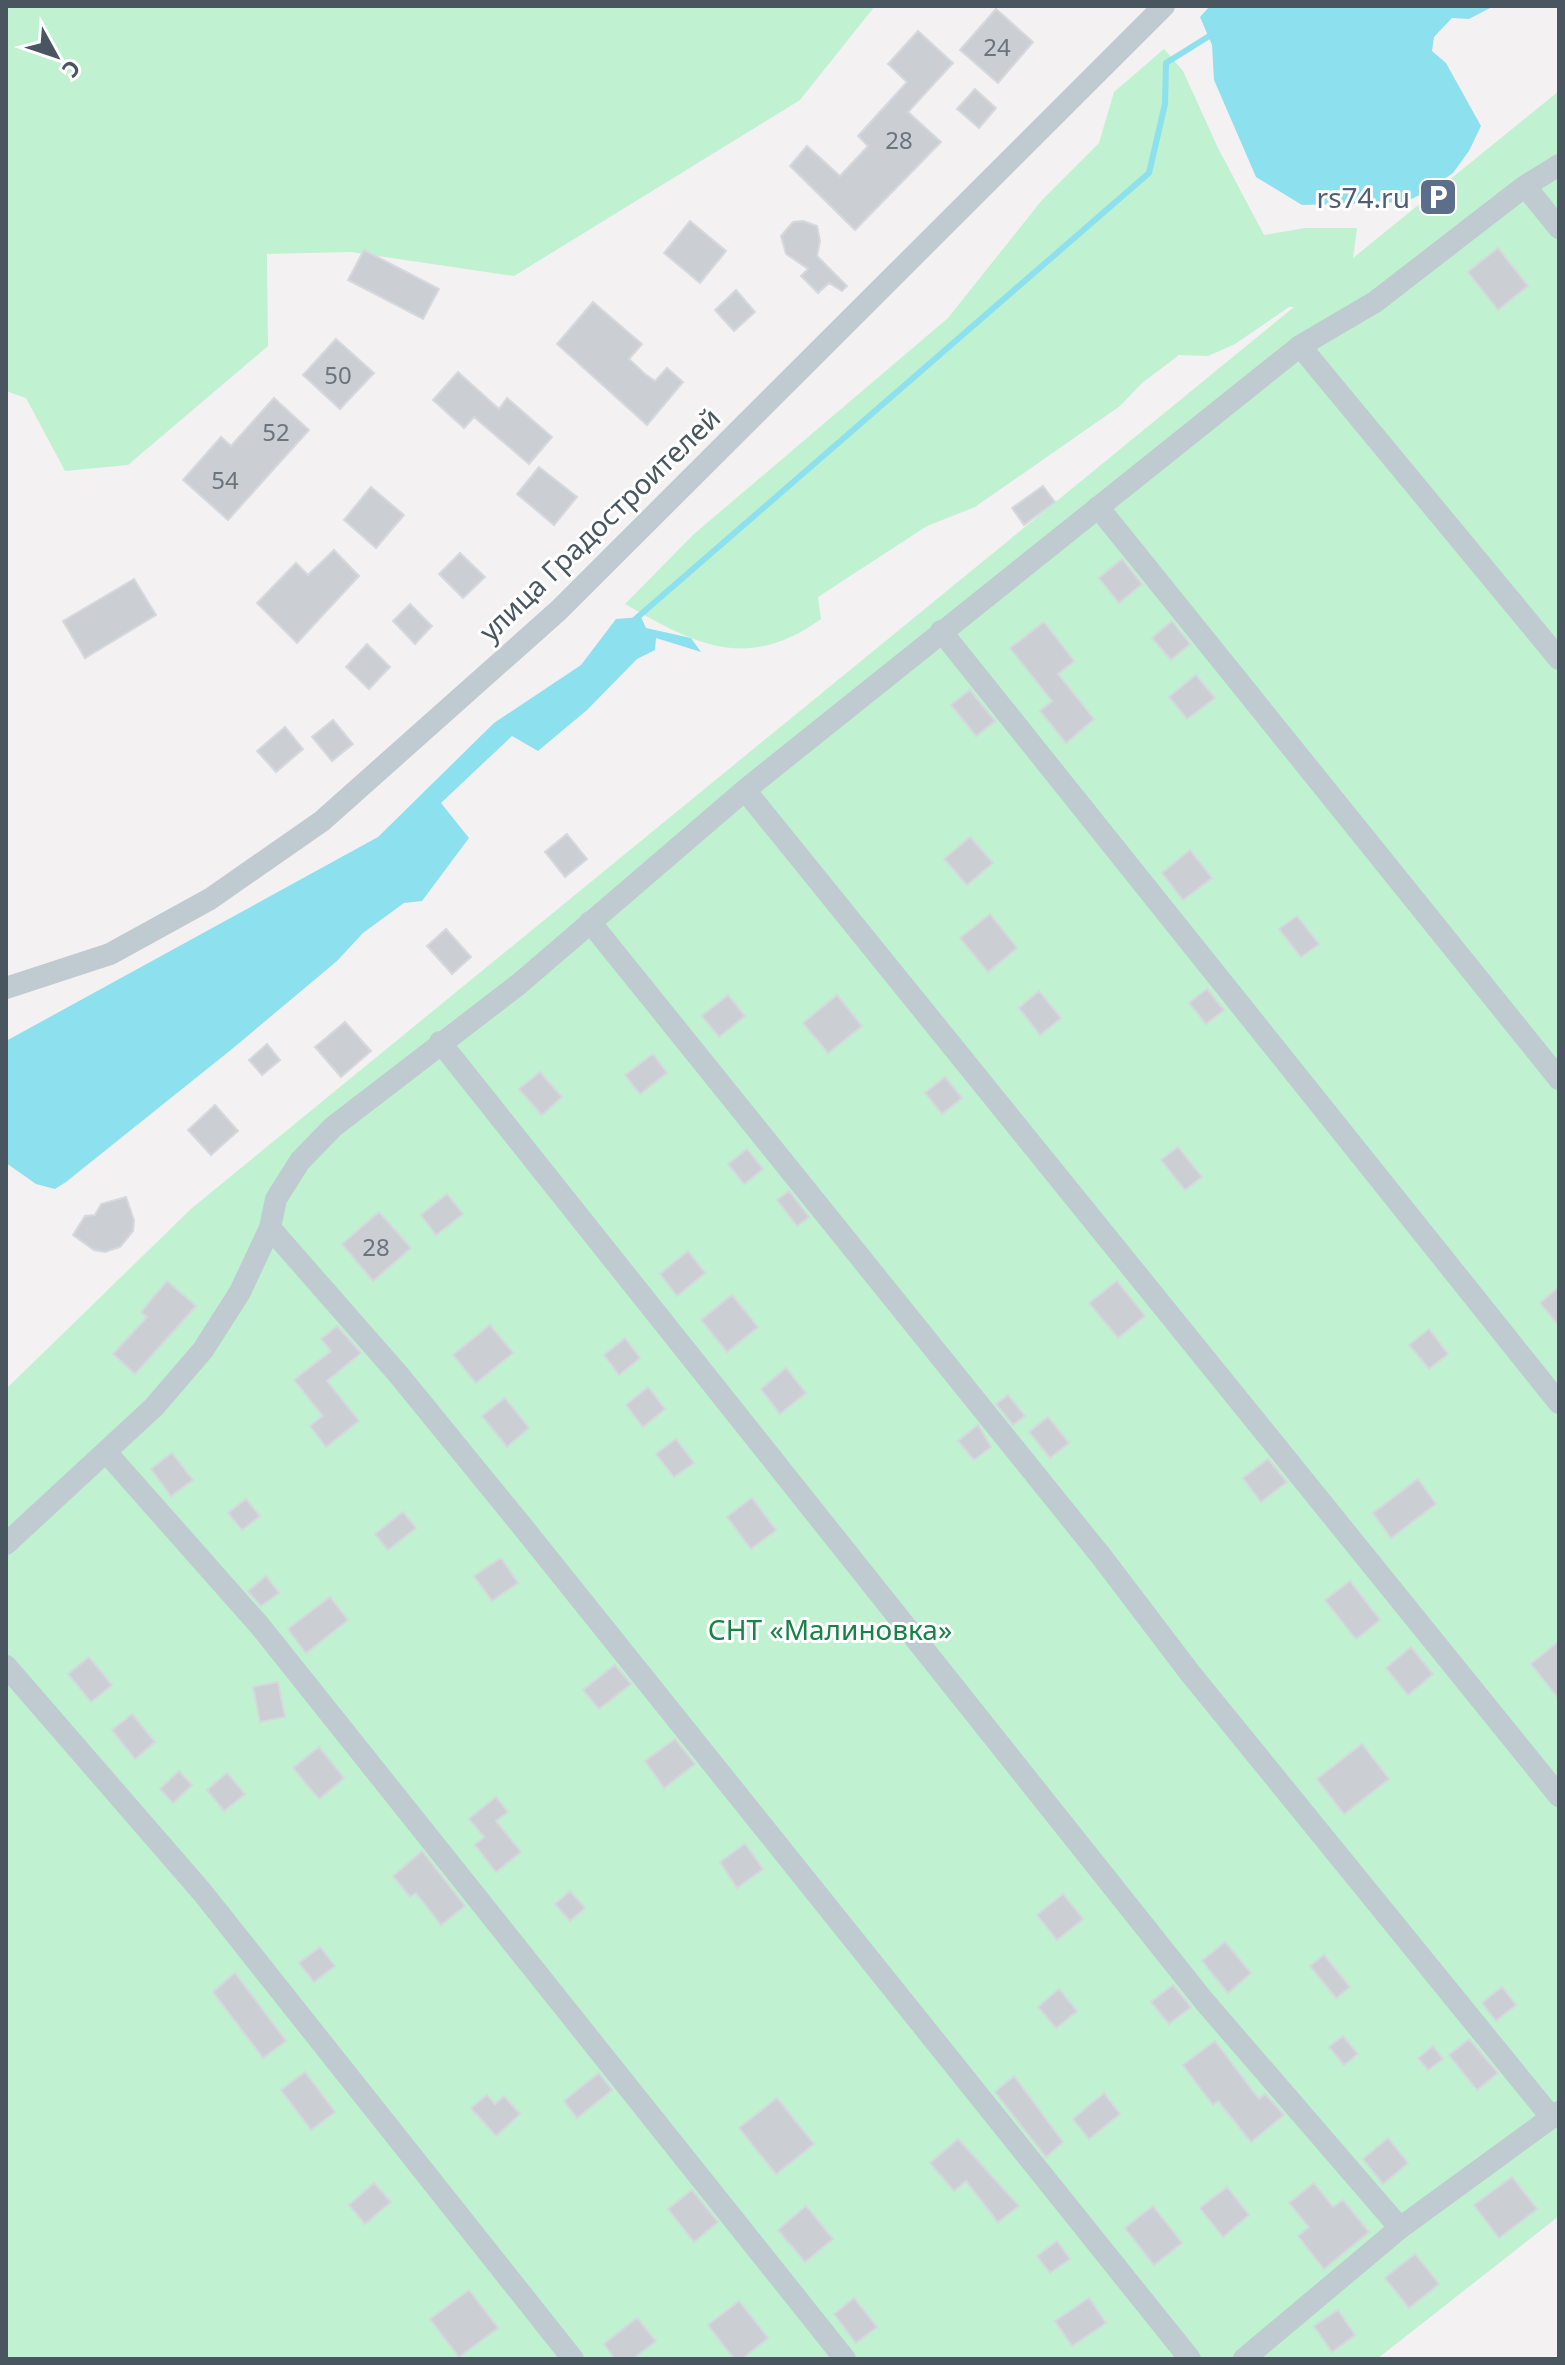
<svg xmlns="http://www.w3.org/2000/svg" width="1565" height="2365" font-family="'Noto Sans',sans-serif">
  <style>
    .green { fill: #c0f1d0 }
    .water { fill: #8de0ee }
    .lines { fill: none; stroke-linecap: round; stroke-linejoin: round }
    .stream { stroke: #8de0ee; stroke-width: 6 }
    .building { fill: #cbcfd4; stroke: #d5d8dd; stroke-width: 2 }
    .street { stroke: #bfcad1; stroke-width: 22 }
    .labels { text-anchor: middle; dominant-baseline: central; stroke-width: 6; stroke-linejoin: round; paint-order: stroke }
    .number-label { font-size: 24px; fill: #6a747d }
    .service-label { font-size: 28px; fill: #4e5e75; stroke: #fff; text-anchor: end }
    .street-label { font-size: 28px; fill: #495660; stroke: #fff }
    .park-label { font-size: 28px; fill: #168446; stroke: #fff }
  </style>
  <rect width="100%" height="100%" fill="#f4f1f2"/>
  <path class="green" d="M6 6H875L800 100 514 276 351 252 267 254 268 346 128 465 65 471 26 398 6 391Z
    M1164 49 1183 71 1218 148 1264 235 1305 228H1357L1353 258 1559 91V2216L1377 2359H6V1389L192 1208 1294 307H1289L1235 344 1208 356 1179 355 1142 383 1120 406 975 507 927 526 818 597 821 619C747 672 696 645 625 604L694 534 948 318 1042 200 1099 143 1114 92Z"/>
  <path class="water" d="M1210 6H1494L1469 19 1452 18 1434 37 1432 51 1446 63 1481 126 1469 151 1453 173 1424 193 1405 202 1302 205 1256 177 1214 80 1212 45 1200 17Z
    M641 617 646 628 691 638 701 652 656 638 655 650 637 659 587 710 538 751 512 736 441 803 469 838 422 901 404 903 363 933 337 961 232 1049 66 1182 55 1189 36 1184 6 1163V1041L378 837 494 723 581 665 616 619Z"/>
  <g class="lines">
    <path class="stream" d="M632 622 1149 173 1165 104 1166 63 1214 33"/>
  </g>
  <path class="building" d="M996 9 1033 42 998 83 960 50Z
    M918 31 953 63 908 112 941 142 855 230 790 166 807 146 840 176 868 146 858 136 907 82 888 64Z
    M975 89 996 108 979 128 957 109Z
    M690 221 726 251 700 283 664 253Z
    M803 221 817 226 820 241 817 256 847 286 842 291 829 283 818 293 801 276 808 269 786 254 781 236 793 222Z
    M1498 248 1528 286 1498 310 1468 272Z
    M364 250 439 289 423 319 348 280Z
    M736 290 755 312 734 331 715 310Z
    M593 302 642 344 629 359 645 374 655 381 667 368 683 382 647 425 557 344Z
    M336 339 374 373 340 409 303 375Z
    M458 372 499 409 507 398 552 437 529 464 474 417 464 428 433 400Z
    M274 398 309 430 228 520 183 480 221 437 231 446Z
    M539 467 577 497 554 525 517 494Z
    M1043 486 1055 502 1024 525 1012 508Z
    M371 487 404 515 376 548 344 520Z
    M334 550 359 576 297 643 257 603 296 563 308 575Z
    M460 553 485 577 463 598 439 574Z
    M1122 559 1142 584 1119 603 1099 578Z
    M134 579 156 615 85 658 63 621Z
    M410 604 432 626 415 644 393 621Z
    M1172 621 1190 644 1171 660 1152 638Z
    M1044 622 1074 661 1058 674 1094 719 1066 743 1040 711 1052 701 1010 648Z
    M367 644 390 667 369 689 346 667Z
    M1196 675 1215 698 1187 719 1169 697Z
    M970 690 995 721 976 736 951 705Z
    M333 720 353 744 332 761 312 737Z
    M285 727 303 749 276 772 257 751Z
    M567 834 587 859 565 877 545 852Z
    M970 837 993 863 967 885 944 859Z
    M1190 850 1212 878 1183 900 1162 873Z
    M990 914 1017 948 988 972 960 938Z
    M1297 916 1319 944 1301 957 1279 929Z
    M446 929 471 957 452 974 427 946Z
    M1207 989 1224 1010 1206 1024 1189 1003Z
    M1039 991 1061 1018 1040 1035 1019 1008Z
    M728 995 745 1016 719 1037 702 1016Z
    M837 995 862 1026 828 1053 803 1023Z
    M345 1022 371 1051 341 1077 315 1047Z
    M267 1044 280 1060 262 1075 249 1060Z
    M653 1054 667 1073 640 1094 625 1075Z
    M540 1072 562 1097 542 1115 519 1089Z
    M945 1077 962 1098 942 1114 925 1093Z
    M215 1105 238 1131 211 1155 188 1130Z
    M1178 1147 1202 1177 1185 1190 1161 1160Z
    M747 1149 763 1169 744 1184 728 1164Z
    M789 1191 809 1217 797 1226 777 1200Z
    M447 1194 463 1214 436 1235 421 1215Z
    M126 1197 134 1220 133 1231 120 1247 105 1252 94 1250 73 1235 85 1216 95 1215 101 1204Z
    M379 1212 411 1248 373 1281 342 1244Z
    M688 1251 705 1273 677 1296 660 1274Z
    M167 1281 196 1306 135 1374 113 1354 147 1317 141 1312Z
    M1117 1281 1145 1316 1118 1338 1089 1303Z
    M1559 1287V1326L1540 1303Z
    M732 1295 758 1327 727 1352 701 1320Z
    M490 1325 513 1353 476 1383 453 1355Z
    M337 1326 361 1353 327 1381 359 1421 326 1447 310 1426 323 1416 294 1380 331 1351 321 1339Z
    M1429 1329 1448 1354 1429 1369 1409 1345Z
    M625 1338 640 1358 619 1375 604 1355Z
    M786 1368 806 1393 780 1414 761 1389Z
    M648 1387 665 1409 643 1427 626 1405Z
    M1008 1395 1025 1416 1013 1425 996 1404Z
    M505 1398 529 1428 507 1447 482 1416Z
    M1048 1417 1069 1443 1050 1458 1029 1432Z
    M978 1425 991 1447 974 1460 958 1441Z
    M676 1439 694 1463 674 1477 656 1454Z
    M172 1453 193 1480 171 1496 151 1469Z
    M1268 1459 1287 1482 1261 1502 1243 1478Z
    M1418 1479 1436 1504 1391 1538 1373 1513Z
    M752 1498 776 1530 751 1549 727 1517Z
    M246 1499 260 1516 242 1530 228 1513Z
    M403 1512 416 1528 388 1550 375 1534Z
    M501 1558 518 1583 492 1601 474 1576Z
    M266 1576 279 1593 261 1606 248 1591Z
    M1350 1581 1380 1620 1356 1639 1325 1600Z
    M330 1597 348 1620 306 1653 288 1629Z
    M1559 1641V1699L1531 1664Z
    M1411 1647 1433 1674 1408 1695 1386 1668Z
    M89 1657 112 1685 91 1702 68 1674Z
    M615 1665 631 1684 599 1709 583 1690Z
    M278 1682 285 1717 260 1722 253 1687Z
    M132 1714 155 1742 135 1759 112 1730Z
    M675 1739 695 1764 664 1788 645 1761Z
    M1362 1744 1389 1779 1344 1814 1317 1779Z
    M319 1747 344 1778 319 1799 293 1768Z
    M179 1771 192 1785 173 1803 160 1789Z
    M227 1773 245 1794 224 1811 207 1790Z
    M496 1797 508 1812 496 1821 521 1852 496 1872 475 1845 484 1837 469 1819Z
    M745 1844 763 1869 737 1888 720 1862Z
    M422 1851 465 1906 441 1925 416 1893 410 1897 393 1876Z
    M570 1891 585 1908 570 1921 555 1904Z
    M1063 1894 1083 1919 1057 1940 1037 1915Z
    M1225 1942 1251 1973 1228 1993 1202 1961Z
    M320 1947 335 1966 314 1982 299 1963Z
    M1324 1955 1350 1987 1336 1998 1310 1966Z
    M235 1973 286 2041 263 2058 213 1992Z
    M1173 1985 1191 2007 1169 2024 1151 2002Z
    M1502 1987 1516 2005 1496 2021 1482 2003Z
    M1059 1989 1077 2011 1056 2028 1038 2007Z
    M1343 2036 1358 2054 1344 2065 1329 2047Z
    M1469 2039 1498 2073 1477 2090 1449 2055Z
    M1215 2041 1259 2099 1265 2094 1284 2115 1251 2142 1218 2101 1213 2105 1183 2065Z
    M1433 2046 1443 2059 1428 2070 1418 2058Z
    M305 2072 335 2112 311 2130 281 2090Z
    M599 2073 612 2090 577 2118 564 2101Z
    M1014 2076 1063 2142 1046 2157 995 2092Z
    M1104 2093 1120 2114 1089 2139 1073 2119Z
    M487 2095 495 2104 504 2096 520 2114 496 2136 471 2108Z
    M777 2098 814 2144 776 2174 739 2128Z
    M1388 2138 1408 2163 1383 2184 1363 2159Z
    M958 2139 1019 2206 998 2222 966 2181 954 2191 930 2163Z
    M1512 2177 1537 2209 1499 2238 1474 2205Z
    M374 2183 391 2202 365 2224 349 2205Z
    M1314 2183 1333 2207 1343 2200 1369 2232 1324 2269 1298 2236 1309 2227 1289 2203Z
    M1227 2187 1249 2215 1223 2237 1200 2208Z
    M692 2190 718 2222 694 2242 668 2209Z
    M806 2206 833 2239 805 2262 778 2230Z
    M1153 2206 1182 2243 1154 2265 1125 2228Z
    M1057 2241 1070 2259 1050 2273 1037 2256Z
    M1415 2254 1439 2284 1409 2308 1385 2278Z
    M469 2290 498 2328 459 2357 430 2319Z
    M854 2298 877 2327 856 2343 834 2314Z
    M1089 2298 1106 2323 1072 2346 1055 2321Z
    M739 2301 768 2338 742 2359H734L708 2325Z
    M1338 2310 1355 2335 1332 2352 1314 2326Z
    M637 2318 656 2341 633 2359H615L604 2344Z"/>
  <g class="lines">
    <path class="street" d="M1525 186 1559 228
      M1300 346 1559 659
      M1098 507 1559 1079
      M941 631 1559 1403
      M745 790 1559 1796
      M590 922 1101 1556 1190 1673 1552 2118
      M6 988 110 954 210 899 322 821 559 610 1164 6
      M440 1042 1204 2001 1400 2228
      M270 1228 398 1374 522 1526 1190 2359
      M106 1452 260 1626 845 2359
      M6 1544 154 1407 203 1350 240 1292 270 1228 276 1199 300 1161 333 1127 519 984 745 790 1300 346 1375 302 1525 186 1559 165
      M6 1666 202 1892 573 2359
      M1244 2359 1400 2228 1559 2112"/>
  </g>
  <defs>
    <symbol id="parking-square" viewBox="-11 -11 22 22"><rect x="-9" y="-9" width="18" height="18" rx="4" fill="#5c6f8a" stroke="#fff"/><path d="M-3.5-5.5H1a3.5 3.5 0 0 1 0 7H-1V5.5H-3.5ZM-1-3.4V-.6H.8a1.4 1.4 0 0 0 0-2.8Z" fill="#fff"/></symbol>
  </defs>
  <g fill-rule="evenodd">
    <use href="#parking-square" x="1416" y="175" width="44" height="44"/>
  </g>
  <g class="labels">
    <g class="number-label">
      <text x="997" y="46">24</text>
      <text x="899" y="139">28</text>
      <text x="338" y="374">50</text>
      <text x="276" y="431">52</text>
      <text x="225" y="479">54</text>
      <text x="376" y="1246">28</text>
    </g>
    <g class="service-label">
      <text x="1410" y="197">rs74.ru</text>
    </g>
    <g class="street-label">
      <text transform="translate(599 524) rotate(-44)">улица Градостроителей</text>
    </g>
    <g class="park-label">
      <text x="830" y="1629">СНТ «Малиновка»</text>
    </g>
  </g>
  <rect width="1565" height="2365" fill="none" stroke="#495660" stroke-width="16"/>
  <g transform="translate(56 56) rotate(130)" stroke="#ffffff" stroke-width="6" paint-order="stroke">
  <path d="M0-6L14 30L0 20L-14 30Z" fill="#495660"/>
  <text y="-12" font-size="22" font-weight="bold" text-anchor="middle" fill="#495660">С</text>
  </g>
</svg>
